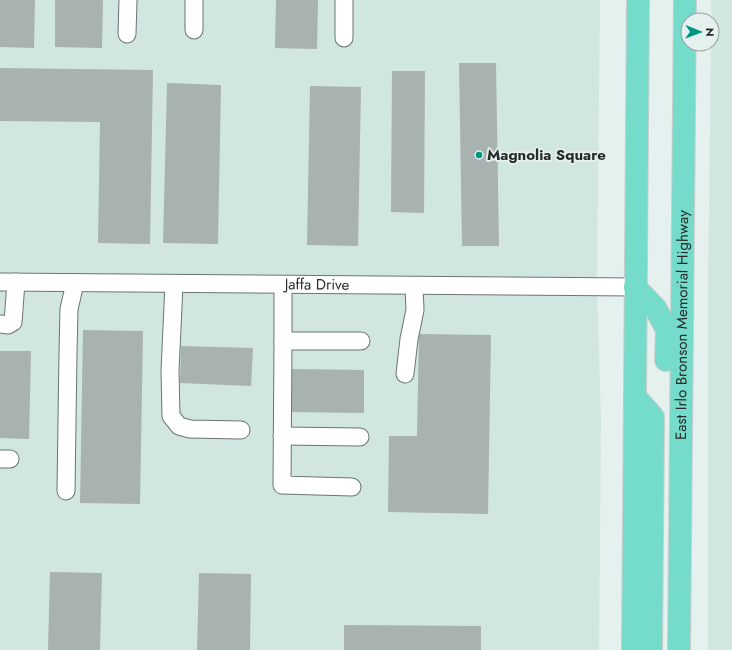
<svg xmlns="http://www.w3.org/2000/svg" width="732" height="650" font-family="Jost,sans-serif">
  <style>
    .built { fill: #d1e5e1 }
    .building { fill: #a8b2b0 }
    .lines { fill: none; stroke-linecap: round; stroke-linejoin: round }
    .minor-casing { stroke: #6b7573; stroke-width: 19 }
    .highway-casing { stroke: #cbcccc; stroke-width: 24 }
    .minor { stroke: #fff; stroke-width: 17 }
    .highway { stroke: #75dbca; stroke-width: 22 }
    .poi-dot { fill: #009584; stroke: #e5f1ee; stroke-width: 1.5 }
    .labels { text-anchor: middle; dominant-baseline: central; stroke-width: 3.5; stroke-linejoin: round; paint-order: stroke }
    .poi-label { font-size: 15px; font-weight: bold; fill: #272b2a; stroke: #e5f1ee; text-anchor: start }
    .street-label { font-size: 15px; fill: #272b2a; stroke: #e5f1ee }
  </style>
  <rect width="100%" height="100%" fill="#e5f1ee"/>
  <path class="built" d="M0 0H600L597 283 601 421 599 650H0Z
    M711 0H732V650H708V285L711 44H712Z"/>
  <path class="building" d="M0 0H35L34 48 0 47Z
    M55 0H103L102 48 55 47Z
    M276 0H318L317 49 275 48Z
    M459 63H496L499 246H462Z
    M0 68 153 70 150 244 98 243 100 122 0 121Z
    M392 71H425L424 213 391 212Z
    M167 83 221 85 218 244 163 243Z
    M310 86 361 87 358 246 307 245Z
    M83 330 143 331 140 504 80 503Z
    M419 334 491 335 488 514 388 512 389 436H417Z
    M181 346 253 348 251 386 180 383Z
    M0 351H31L29 439 0 438Z
    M291 369 364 370V413L290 412Z
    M50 572 102 573 100 650H48Z
    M199 573 251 574 250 650H197Z
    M344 625 481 626V650H344Z"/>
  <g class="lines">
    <defs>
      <g id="minor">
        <path d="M194 30V0"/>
        <path d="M127 34 128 0"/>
        <path d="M344 38V0"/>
        <path id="s1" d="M0 282 635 287"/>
        <path d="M174 284 170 371 171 416 179 426 190 429 241 430"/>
        <path d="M283 285V341H361"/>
        <path d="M0 324 8 325 13 322 16 282"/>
        <path d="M283 341 282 485 352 487"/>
        <path d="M405 374 409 339 415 310 414 286"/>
        <path d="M282 436 360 437"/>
        <path d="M0 459H10"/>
        <path d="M66 491 68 353 69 309 75 283"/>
      </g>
      <g id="highway">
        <path d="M635 287 656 309 667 330 666 360"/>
        <path d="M635 397 653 417 651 650"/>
        <path d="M633 650 638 0"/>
        <path id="s2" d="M679 650 685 0"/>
      </g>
    </defs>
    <use href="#minor" class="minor-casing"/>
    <use href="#highway" class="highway-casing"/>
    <use href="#minor" class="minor"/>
    <use href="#highway" class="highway"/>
  </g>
  <circle class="poi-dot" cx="479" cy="155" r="4"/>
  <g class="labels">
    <g class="poi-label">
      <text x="487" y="155">Magnolia Square</text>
    </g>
    <g class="street-label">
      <text stroke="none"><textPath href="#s1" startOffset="317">Jaffa Drive</textPath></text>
      <text stroke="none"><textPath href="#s2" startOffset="325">East Irlo Bronson Memorial Highway</textPath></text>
    </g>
  </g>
  <g transform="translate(700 32) rotate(91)"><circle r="19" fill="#e5f1ee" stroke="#99a2a0"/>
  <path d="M0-3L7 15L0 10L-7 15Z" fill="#009584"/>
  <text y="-6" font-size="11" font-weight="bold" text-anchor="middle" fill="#272b2a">N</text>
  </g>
</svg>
